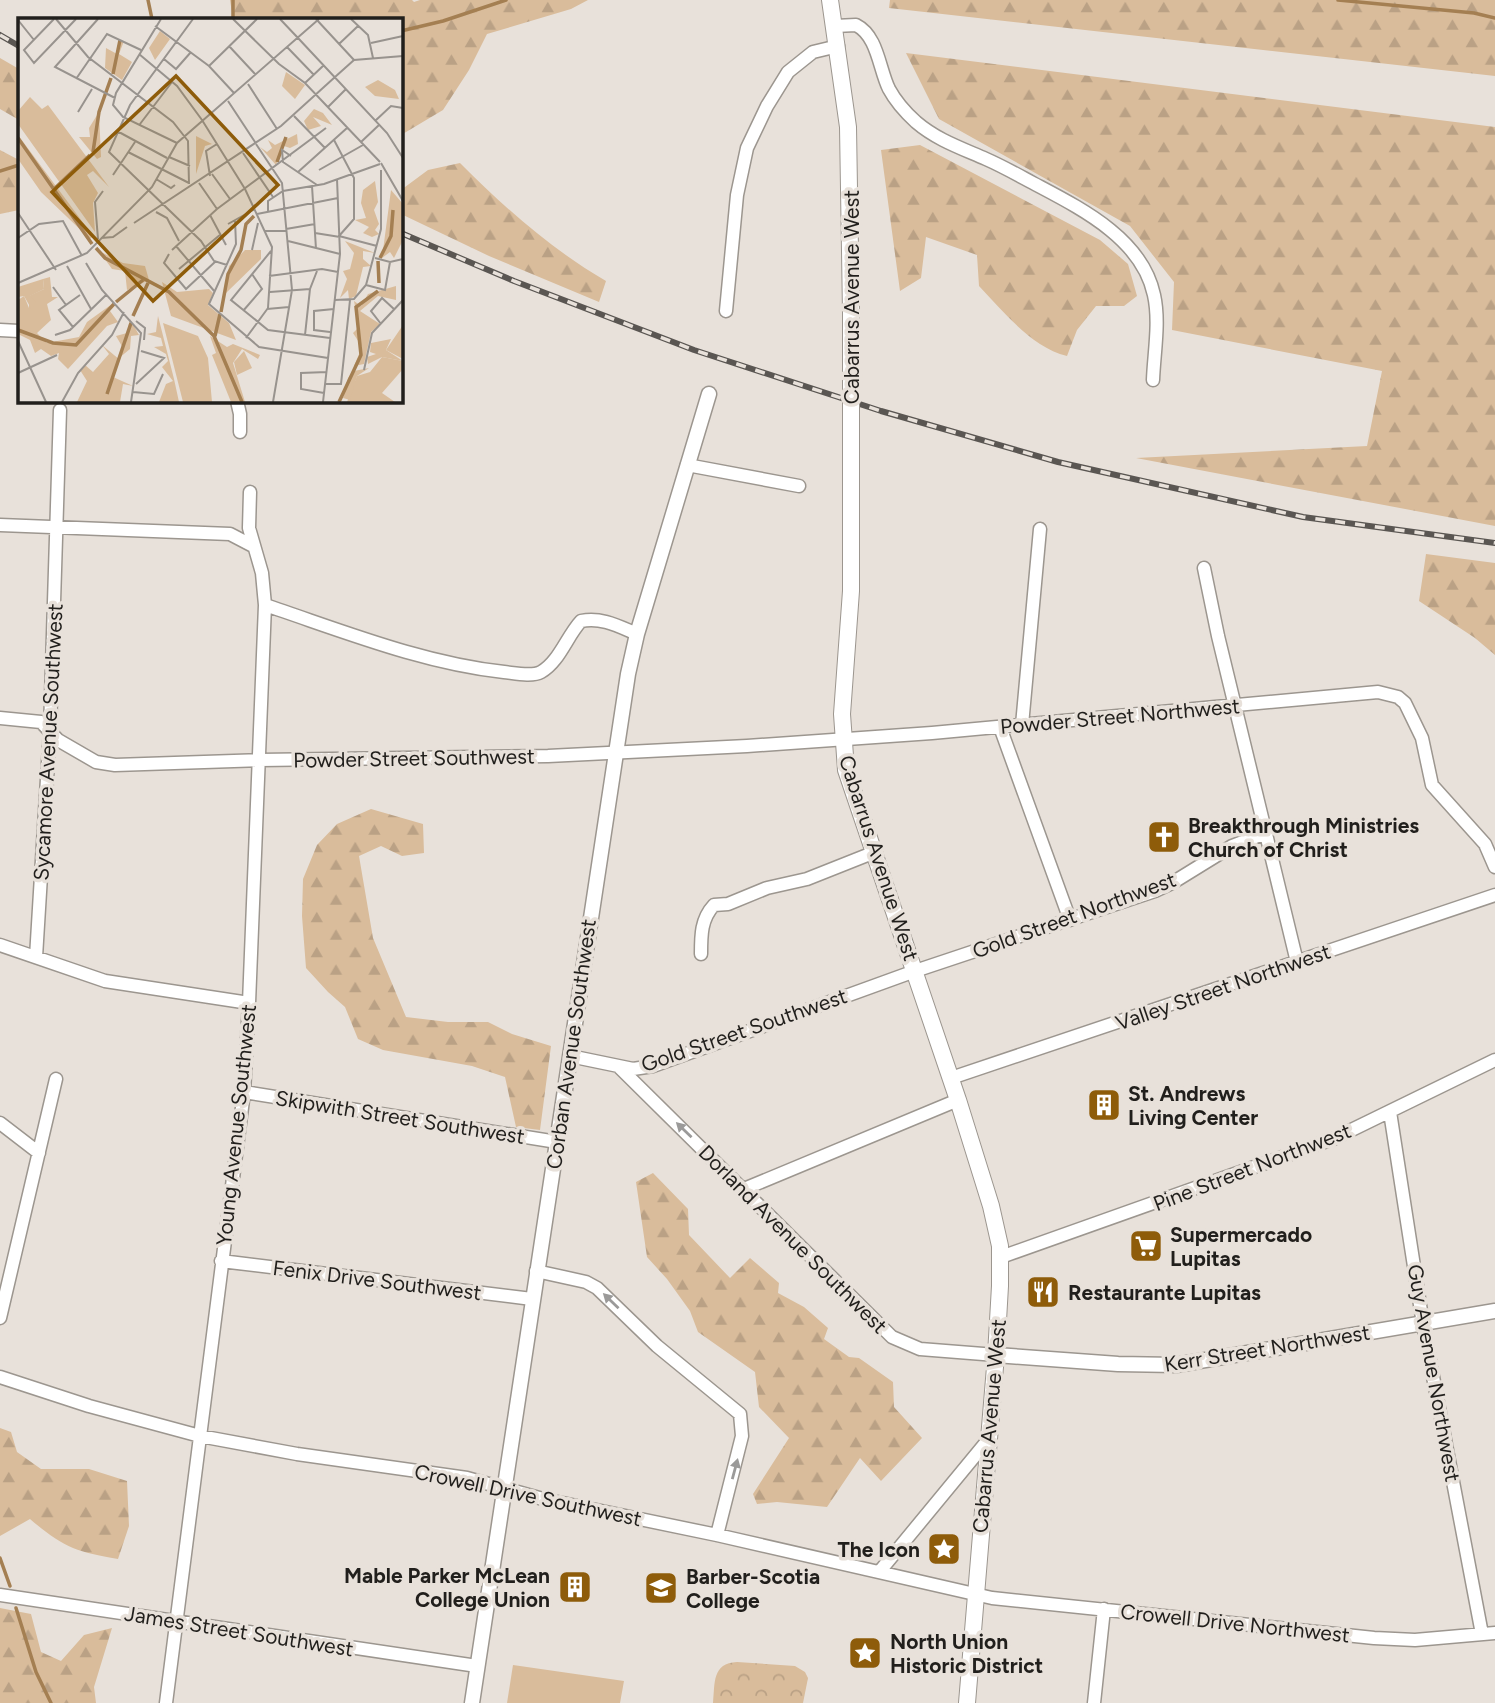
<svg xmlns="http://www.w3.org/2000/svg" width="1495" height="1703" font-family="Figtree,sans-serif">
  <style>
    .forest { fill: url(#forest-firs) }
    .park { fill: url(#park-crowns) }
    .pitch { fill: #d9bc9b }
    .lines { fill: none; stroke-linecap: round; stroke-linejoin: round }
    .stream { stroke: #a47f52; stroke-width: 3.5 }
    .minor-casing { stroke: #9c968f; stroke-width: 15 }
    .tertiary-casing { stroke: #9c968f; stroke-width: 17 }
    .secondary-casing { stroke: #9c968f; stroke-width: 18 }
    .minor { stroke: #fff; stroke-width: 12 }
    .tertiary { stroke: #fff; stroke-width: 14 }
    .secondary { stroke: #fff; stroke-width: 16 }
    .rail-casing { stroke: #5a5652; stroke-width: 6 }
    .rail { stroke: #e8e1da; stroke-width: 3.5; stroke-dasharray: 10; stroke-linecap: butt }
    .secondary-bridge-casing { stroke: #9c968f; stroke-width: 18; stroke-linecap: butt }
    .secondary-bridge { stroke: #fff; stroke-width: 16 }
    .oneway { fill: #9b9a99 }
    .labels { text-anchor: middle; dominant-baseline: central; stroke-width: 7; stroke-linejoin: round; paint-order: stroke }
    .street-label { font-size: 21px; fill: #211f1c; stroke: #e8e1da }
    .poi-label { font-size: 21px; font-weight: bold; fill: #211f1c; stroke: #e8e1da; text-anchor: start }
    .inset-river { fill: none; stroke: #a47f52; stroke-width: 3.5 }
    .inset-road { fill: none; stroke: #98938e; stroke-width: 2 }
    .view { fill: #8e5c0a; fill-opacity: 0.15; stroke: #8e5c0a; stroke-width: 3.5 }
    .inset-edge { fill: none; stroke: #211f1c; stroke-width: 3.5 }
  </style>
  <defs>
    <pattern id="forest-firs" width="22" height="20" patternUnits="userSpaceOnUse" patternTransform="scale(1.75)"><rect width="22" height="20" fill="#d9bc9b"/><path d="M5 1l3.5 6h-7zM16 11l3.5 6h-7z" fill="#baa185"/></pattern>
    <pattern id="park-crowns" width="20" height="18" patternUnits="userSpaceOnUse" patternTransform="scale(1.75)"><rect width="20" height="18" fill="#d9bc9b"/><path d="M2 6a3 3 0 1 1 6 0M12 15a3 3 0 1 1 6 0" fill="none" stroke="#baa185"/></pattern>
  </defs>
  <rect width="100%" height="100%" fill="#e8e1da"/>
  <path class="forest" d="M230 0H412L414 2 420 0H588L571 9 487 34 469 70 443 110 401 135V19H233Z
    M890 0H1495V76L889 8Z
    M906 53 1495 127V526L1136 458 1367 446 1382 371 1172 330 1174 282 1130 226 939 119Z
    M0 58 19 69V120L0 109Z
    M920 145 1100 240 1128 264 1137 296 1124 306H1096L1077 330 1067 356C1031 347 1004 312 979 286L977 255 926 237 921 278 900 291 881 150Z
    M0 150 19 160V210L0 214Z
    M460 163C505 208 551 249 606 281L599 302 489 256 401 214V190L428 170Z
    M1426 554 1495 563V655L1475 638 1419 601Z
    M371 809 423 824 424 853 402 856 381 846 359 856 373 938 406 1017 448 1022H488L512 1034 551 1046 540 1130 516 1127 505 1077 472 1066 383 1050 358 1039 345 1007 328 992 306 968 302 916 303 879 317 845 337 824Z
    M653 1173 688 1209 689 1235 730 1278 750 1258 779 1283 778 1293 804 1307 828 1328 824 1339 849 1357 859 1358 893 1382 894 1407 922 1438 881 1481 860 1458 827 1507 777 1502 757 1504 753 1494 789 1438 759 1407 755 1372 698 1332 690 1311 667 1279 647 1257 636 1182Z
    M0 1428 11 1432 17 1452 41 1469H89L127 1481 129 1526 118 1559C76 1552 63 1547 30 1519L0 1536Z
    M0 1608 31 1614 41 1652 61 1661 84 1635 112 1628 94 1687 96 1703H0Z"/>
  <path class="park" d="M737 1662 795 1666 805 1672 808 1678 803 1703H713C715 1683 712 1663 737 1662Z"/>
  <path class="pitch" d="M513 1665 624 1681 620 1703H507Z"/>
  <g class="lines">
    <path class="stream" d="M148 0 152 19
      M233 0V19
      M1338 0 1474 13 1495 18
      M401 31 443 21 506 0
      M0 171 19 165
      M0 1558 10 1586
      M16 1608 36 1672 51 1703"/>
    <defs>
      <path id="minor" d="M835 26 856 25C878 36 879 69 889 89 896 102 905 112 916 122 937 140 961 148 986 159 1002 166 1018 175 1033 183 1080 208 1142 238 1154 295 1160 322 1154 353 1153 380
        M726 311 737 195 747 148 767 106 788 72 813 52 838 46
        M0 330 19 331
        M237 401 240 414V432
        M687 465 799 486
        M0 525 230 534 253 546
        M1204 568 1218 636 1297 962
        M265 605C343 631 422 663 504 672 514 673 532 677 541 672 559 662 567 636 581 621 602 617 618 626 637 634
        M0 718 41 722 58 740 96 762 115 765 260 760 548 756 747 746 932 733 1378 692 1398 697 1405 703 1422 738 1432 785 1485 844 1495 867
        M1022 725 1040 529
        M1000 727 1070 920
        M0 945 105 981 249 1003
        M701 954C701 935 701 919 714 905L728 904 767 888 807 879 875 852
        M36 957 50 730 60 410
        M570 1056 633 1069 653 1066 915 971 1155 891 1172 883 1232 846 1266 833
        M618 1066 892 1337 920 1349 996 1355
        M951 1078 1495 895
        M244 1092 557 1142
        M1390 1112 1423 1324 1482 1634
        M0 1123 39 1153
        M744 1189 958 1100
        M1001 1257 1333 1139 1495 1060
        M221 1261 532 1299
        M536 1271 586 1282 597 1288 657 1346 740 1414 742 1436 717 1535
        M0 1318 56 1079
        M0 1377 89 1406 200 1436 297 1454 467 1478 543 1499 717 1535 992 1598 1374 1638 1415 1640 1495 1633
        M880 1571 988 1440
        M0 1595 477 1666
        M166 1703 244 1092 249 1003 265 605 262 573 249 528 250 492
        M1094 1703 1104 1609"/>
      <path id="tertiary" d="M996 1355 1118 1364 1176 1365 1495 1311
        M472 1703 628 674 637 634 709 394"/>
      <path id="secondary" d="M830 0 848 127 851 313
        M851 494V591L842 714 846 770 958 1100 991 1206 1000 1246V1286L996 1355 967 1703"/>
    </defs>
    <use href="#minor" class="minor-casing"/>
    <use href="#tertiary" class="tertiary-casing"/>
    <use href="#secondary" class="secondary-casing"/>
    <use href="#minor" class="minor"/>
    <use href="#tertiary" class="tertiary"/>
    <use href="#secondary" class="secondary"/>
    <defs>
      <path id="rail" d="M0 35 19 46
        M401 233 514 281 694 350 881 411 1058 462 1303 517 1495 543"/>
    </defs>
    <use href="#rail" class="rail-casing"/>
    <use href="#rail" class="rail"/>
    <defs>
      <path id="secondary-bridge" d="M851 313V494"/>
    </defs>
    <use href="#secondary-bridge" class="secondary-bridge-casing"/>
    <use href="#secondary-bridge" class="secondary-bridge"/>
  </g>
  <defs><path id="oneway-solid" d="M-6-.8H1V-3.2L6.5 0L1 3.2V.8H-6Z" transform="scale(1.75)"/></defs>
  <g class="oneway">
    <use href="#oneway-solid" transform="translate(684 1130) rotate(-136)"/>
    <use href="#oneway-solid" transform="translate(611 1301) rotate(-136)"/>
    <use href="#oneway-solid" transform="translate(735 1469) rotate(-75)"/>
  </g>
  <defs>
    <symbol id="church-square" viewBox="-11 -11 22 22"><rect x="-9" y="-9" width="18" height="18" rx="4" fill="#8e5c0a" stroke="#e8e1da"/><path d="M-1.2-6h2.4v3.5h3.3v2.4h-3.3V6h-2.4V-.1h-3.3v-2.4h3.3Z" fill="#fff"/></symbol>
    <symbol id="building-square" viewBox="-11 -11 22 22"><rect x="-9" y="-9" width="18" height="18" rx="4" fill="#8e5c0a" stroke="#e8e1da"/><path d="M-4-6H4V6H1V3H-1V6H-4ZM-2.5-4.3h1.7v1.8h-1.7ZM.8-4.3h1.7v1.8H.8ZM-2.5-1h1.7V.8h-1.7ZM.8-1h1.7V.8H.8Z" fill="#fff"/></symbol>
    <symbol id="supermarket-square" viewBox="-11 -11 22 22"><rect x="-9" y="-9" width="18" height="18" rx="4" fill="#8e5c0a" stroke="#e8e1da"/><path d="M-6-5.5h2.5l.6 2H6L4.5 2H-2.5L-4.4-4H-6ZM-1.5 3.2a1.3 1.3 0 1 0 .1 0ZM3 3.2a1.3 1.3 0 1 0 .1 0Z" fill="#fff"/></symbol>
    <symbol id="restaurant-square" viewBox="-11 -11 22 22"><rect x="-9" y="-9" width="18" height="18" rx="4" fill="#8e5c0a" stroke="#e8e1da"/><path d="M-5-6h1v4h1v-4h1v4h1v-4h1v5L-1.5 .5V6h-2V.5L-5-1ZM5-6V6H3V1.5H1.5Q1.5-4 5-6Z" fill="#fff"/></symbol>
    <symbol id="sight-square" viewBox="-11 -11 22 22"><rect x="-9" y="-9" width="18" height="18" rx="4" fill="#8e5c0a" stroke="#e8e1da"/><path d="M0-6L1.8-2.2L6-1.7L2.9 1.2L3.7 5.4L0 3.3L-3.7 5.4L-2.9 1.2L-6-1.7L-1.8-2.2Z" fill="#fff"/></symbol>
    <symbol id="university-square" viewBox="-11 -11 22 22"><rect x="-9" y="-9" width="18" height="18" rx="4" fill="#8e5c0a" stroke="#e8e1da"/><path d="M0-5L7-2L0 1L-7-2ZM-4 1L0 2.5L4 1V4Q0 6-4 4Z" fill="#fff"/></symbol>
  </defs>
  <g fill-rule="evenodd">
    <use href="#church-square" x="1145" y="818" width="38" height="38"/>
    <use href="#building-square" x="1085" y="1086" width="38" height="38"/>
    <use href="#supermarket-square" x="1127" y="1227" width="38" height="38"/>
    <use href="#restaurant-square" x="1024" y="1273" width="38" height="38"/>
    <use href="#sight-square" x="925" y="1530" width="38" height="38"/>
    <use href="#building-square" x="556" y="1568" width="38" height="38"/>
    <use href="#university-square" x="642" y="1569" width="38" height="38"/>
    <use href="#sight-square" x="846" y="1634" width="38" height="38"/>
  </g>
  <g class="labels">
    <g class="street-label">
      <text transform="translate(851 297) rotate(-90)">Cabarrus Avenue West</text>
      <text transform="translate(1120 716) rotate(-5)">Powder Street Northwest</text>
      <text transform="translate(48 742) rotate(-87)">Sycamore Avenue Southwest</text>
      <text transform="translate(414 758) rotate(-1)">Powder Street Southwest</text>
      <text transform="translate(879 858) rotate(72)">Cabarrus Avenue West</text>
      <text transform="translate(1074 915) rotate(-20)">Gold Street Northwest</text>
      <text transform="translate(1223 987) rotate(-19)">Valley Street Northwest</text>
      <text transform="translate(744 1030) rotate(-19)">Gold Street Southwest</text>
      <text transform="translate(571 1044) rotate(-82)">Corban Avenue Southwest</text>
      <text transform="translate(400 1117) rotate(9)">Skipwith Street Southwest</text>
      <text transform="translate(236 1125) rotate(-84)">Young Avenue Southwest</text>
      <text transform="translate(1252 1167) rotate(-21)">Pine Street Northwest</text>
      <text transform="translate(793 1239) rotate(45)">Dorland Avenue Southwest</text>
      <text transform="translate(377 1280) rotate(7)">Fenix Drive Southwest</text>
      <text transform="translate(1267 1348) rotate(-9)">Kerr Street Northwest</text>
      <text transform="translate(1434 1373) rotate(80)">Guy Avenue Northwest</text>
      <text transform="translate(989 1426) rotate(-85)">Cabarrus Avenue West</text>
      <text transform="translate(528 1495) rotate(12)">Crowell Drive Southwest</text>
      <text transform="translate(1235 1623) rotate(6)">Crowell Drive Northwest</text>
      <text transform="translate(239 1631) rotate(9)">James Street Southwest</text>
    </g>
    <g class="poi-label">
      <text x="1188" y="825">Breakthrough Ministries<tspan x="1188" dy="24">Church of Christ</tspan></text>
      <text x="1128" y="1093">St. Andrews<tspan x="1128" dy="24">Living Center</tspan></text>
      <text x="1170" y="1234">Supermercado<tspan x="1170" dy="24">Lupitas</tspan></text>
      <text x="1068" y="1292">Restaurante Lupitas</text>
      <text x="920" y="1549" text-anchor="end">The Icon</text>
      <text x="550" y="1575" text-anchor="end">Mable Parker McLean<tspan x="550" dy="24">College Union</tspan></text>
      <text x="686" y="1576">Barber-Scotia<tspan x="686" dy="24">College</tspan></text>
      <text x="890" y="1641">North Union<tspan x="890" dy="24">Historic District</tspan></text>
    </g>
  </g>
  <g transform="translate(18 18)">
    <rect width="385" height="385" fill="#e8e1da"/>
    <path d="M101 23H106L101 36 114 44 104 62 87 50 88 30 99 36ZM385 307V341L368 332ZM364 339 385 343V351L364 375 377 384H329L339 358 352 354Z" fill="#d9bc9b"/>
    <path d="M142 13 152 21 137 42 131 30ZM360 62 377 72 381 81 357 78 347 69ZM12 79 24 91 30 87 91 169 75 153 69 157 80 175 75 185 77 214 0 106V93ZM296 91 305 95 314 107 295 99 303 108 290 112 286 103ZM81 94 83 139 79 141 61 119H72L71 110ZM279 116 280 126 272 130 266 128 258 147 242 129 249 134 254 130 250 122 257 127ZM0 117 75 218 72 221 23 174 0 141ZM178 118 194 126 187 128 178 156ZM357 163 360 184 356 192 361 206 357 212 361 216 354 219 345 215 351 209 337 202 348 200 343 185 345 172ZM373 172 385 186V222L376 240 372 234 364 240ZM327 223 357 235 345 233V241L353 248 345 249 338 278 331 281 330 272 322 280 329 261 325 253 332 251 336 235ZM227 232H243V241L207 276 211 248ZM81 233 105 245 127 248 131 262 109 272 107 253 94 251ZM32 259 34 279H40L29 286 33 302 19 315 29 325 61 319 69 304 94 286 92 293 100 304 89 308 50 351 40 341 41 335 33 338 23 331 17 335 12 322 0 316V282L6 278 11 290V278L26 271 25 261ZM144 264 159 274 191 271 195 275 190 287 211 305 218 322 153 298ZM378 268V282L360 278 342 293 362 306 353 314 346 346 336 348 344 329 335 315 341 309 336 283 343 288 350 276ZM140 298 156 361 161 384H141L148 366 155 363 144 349 150 343 148 336 136 329 145 328 143 320 129 316 138 314ZM112 301 121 317 113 318 112 331 101 340 105 330 98 318 109 315ZM145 305 180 318 190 340 194 384H165ZM192 318 209 329 215 326 242 337 240 341 224 331 215 345 227 384H213L194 337 198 335ZM373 321 368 332 385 343 364 339 350 346 349 339 358 336 352 334 353 325ZM351 350 339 358 332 382 325 380 330 360 336 353Z" fill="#d9bc9b"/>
    <path d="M268 54 287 67 277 81 264 68ZM25 261 26 271 12 278 18 284 14 292 6 278 0 279V269Z" fill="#d9bc9b"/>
    <path d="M84 327 102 342 95 359 115 368 105 366 102 384H59L69 363 62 352 67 347 75 354 91 336Z" fill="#d9bc9b"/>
    <path d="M226 333 234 350 219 357 216 344Z" fill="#d9bc9b"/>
    <path class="inset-river" d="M95 56 102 22M0 120 74 226M75 134 81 94 93 60M259 144 268 119M35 172 72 137M78 230 87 240 151 274 196 318 224 384M362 240 373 218 375 192M360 243 361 265M98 284 125 262M203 294 210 256 223 232 228 206 236 198M115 298 130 265M0 312 35 325 58 327 96 286M197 318 202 296M89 376 113 305M321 384 343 337 338 289 360 273"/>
    <path class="inset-road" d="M36 1 6 32 16 45 58 1M38 1 70 39 155 104 170 123 171 166M80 1 37 49 97 80M143 1 98 75 95 87 105 99 159 125M175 1 112 87 91 134 183 223 196 243 209 247M215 1 261 46 287 65 362 144M262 1 280 20M298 1 336 42M333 1 350 17 355 40M0 2 16 22M137 8 191 48 216 75M280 20 369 115 385 140M353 25 385 18M321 26 340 8M211 28 238 57M269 29 296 57M121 36 159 68 184 102 227 171 254 229 250 290 228 320M146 41 158 51 173 34M191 48 239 1M317 59 336 42 385 38M58 61 89 16 123 32M287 65 306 47M230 66 259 111M210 83 237 124M310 89 328 71M60 94 74 71M276 98 307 130M357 103 373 88 385 90M122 106 154 64M99 113 149 140M316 122 336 160V201L321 218M343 124 361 107M238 126 264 165 274 272 255 384M110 134 171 165M225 135 255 179M273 138 264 132 265 144 299 167M151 139 172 148M363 145 385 183M301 152 345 127M280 154 329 110M194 156 212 181M95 157 117 124M192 158 188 133 199 126M138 161 153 170 157 167M181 165 199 191M294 168 298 231M250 193V183L265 173 306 166 362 146M138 194 149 200 161 223M0 195 38 252M239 196 320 180M192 197 208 227M217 202 218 226 191 286 241 329 310 340M116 205 263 108 317 59M210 206 237 191M268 211 297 206M246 213H268M297 215 322 219M321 218 359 228M0 220 21 206 45 203 64 238M83 220 95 219 109 209M80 221 77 184 85 173M270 223 322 236M158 228 197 274M154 232 199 191 308 110M234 232 240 205M253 233 213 282 250 312 312 320M151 236 146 245 168 271 198 243M357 240 372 244 385 241M68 245 84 272 123 315 113 384M49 248 73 291M161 251 203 216M251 258 304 251 320 254M0 265 69 235 134 169 159 125 301 1M348 267 367 272 372 244M35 269 48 287M252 274 292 271M317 282 336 281 348 267 363 211V152M249 291 271 289M225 293 244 271 234 256M118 303 127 310 126 322M363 306 353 293 364 280 377 292M55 309 41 292 62 277M312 314 296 312V293L316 291M37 317 52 312 88 277M287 317 292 271 299 253M0 323 28 384M346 352 354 315 385 282M0 355 39 337M118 366 146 340 123 333M307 366H323L332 282M115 374 136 376 145 356M306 375 283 371V355L309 354M44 384 60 355 94 317 106 294M305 384 322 236 319 161"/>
    <path class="view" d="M158 58 260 167 135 283 34 174Z"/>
    <rect width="385" height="385" class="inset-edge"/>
  </g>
</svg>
